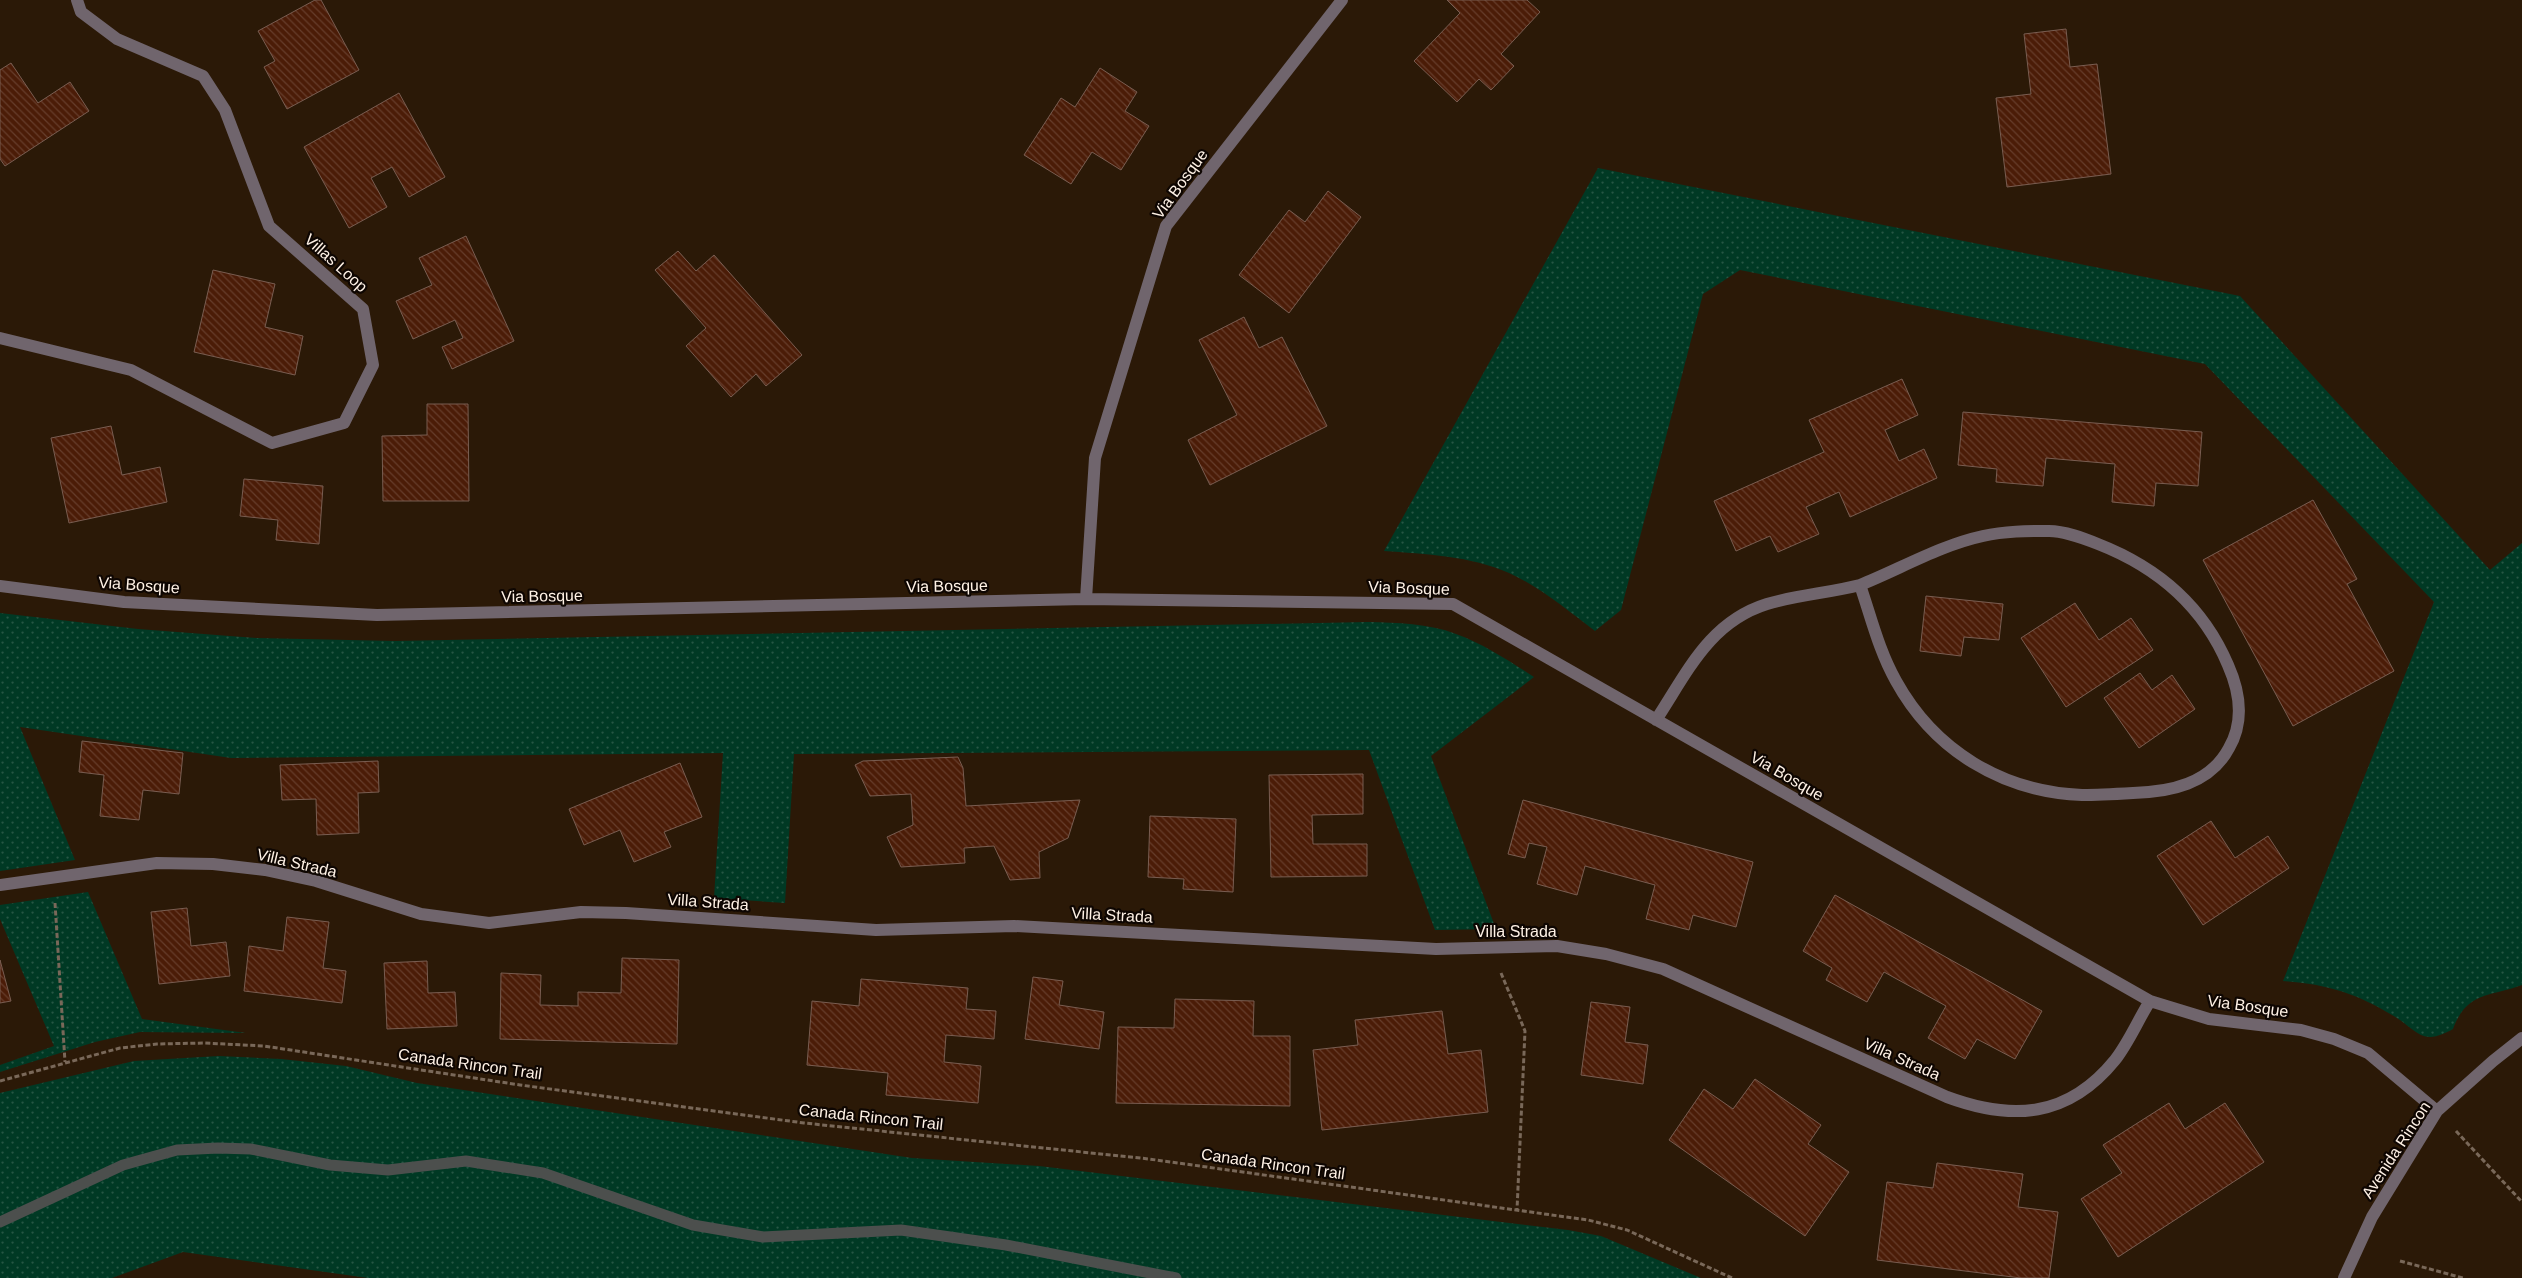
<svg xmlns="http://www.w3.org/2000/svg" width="2522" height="1278" font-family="Arial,sans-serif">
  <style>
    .grass { fill: url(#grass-dots) }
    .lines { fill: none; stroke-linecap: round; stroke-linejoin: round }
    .stream { stroke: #4c4f4d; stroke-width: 11 }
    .building { fill: url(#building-back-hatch); stroke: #795d51 }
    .path { stroke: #796859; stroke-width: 3; stroke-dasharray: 5 2.5; stroke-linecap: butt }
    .street { stroke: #70656d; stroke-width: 12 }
    .labels { text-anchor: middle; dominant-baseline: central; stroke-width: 4.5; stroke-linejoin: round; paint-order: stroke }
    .street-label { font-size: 16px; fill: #fef1e5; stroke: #0e0602 }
  </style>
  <defs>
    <pattern id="grass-dots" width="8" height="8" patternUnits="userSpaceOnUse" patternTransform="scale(1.25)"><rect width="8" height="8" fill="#003924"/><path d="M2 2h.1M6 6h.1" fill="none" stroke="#265644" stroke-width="1.8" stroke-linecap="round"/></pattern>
    <pattern id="building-back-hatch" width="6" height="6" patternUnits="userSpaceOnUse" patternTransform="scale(1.25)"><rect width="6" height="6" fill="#4b1c07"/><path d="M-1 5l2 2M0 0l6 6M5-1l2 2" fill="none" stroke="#663d2b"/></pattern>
  </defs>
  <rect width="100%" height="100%" fill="#2b1907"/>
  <path class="grass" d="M1598 168 2240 296 2490 570 2522 543V985C2490 997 2467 991 2453 1029 2444 1034 2432 1040 2421 1035 2411 1030 2402 1020 2392 1015 2356 993 2326 984 2283 981L2434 602 2205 364 1740 270 1703 294 1621 610 1595 631C1567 610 1540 587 1509 573 1471 556 1425 554 1384 551Z
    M0 613 138 629 256 638 395 641 1368 622C1397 623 1428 623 1456 634 1484 644 1509 661 1534 677L1431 756 1496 929 1435 930 1369 750 794 754 785 903 714 898 723 753 231 758 20 727 75 860 0 871Z
    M88 892 142 1019 246 1033 140 1032 95 1042 0 1072V1065L54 1046 0 919V905Z
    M219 1056 281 1059 346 1066 417 1083 912 1158 1039 1166 1568 1230 1601 1236 1701 1278H368L183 1252 112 1278H0V1093L134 1061Z"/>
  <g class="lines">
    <path class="stream" d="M0 1222 123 1165 177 1150 218 1148 251 1149 330 1165 388 1170 466 1161 543 1173 693 1225 763 1237 901 1230 1006 1245 1176 1278"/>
  </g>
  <path class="building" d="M315 0H321L359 70 287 109 264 67 275 61 258 31Z
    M1447 0H1527L1540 12 1501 54 1514 66 1491 90 1479 79 1457 102 1414 61 1460 13Z
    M2066 29 2070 67 2097 64 2111 174 2007 187 1996 98 2031 94 2024 34Z
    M11 63 38 103 70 82 89 111 5 166 0 159V70Z
    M1100 68 1137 92 1125 111 1149 126 1121 170 1092 152 1071 184 1024 155 1061 98 1075 107Z
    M399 93 445 177 409 197 392 167 371 178 387 207 349 228 304 147Z
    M1328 191 1361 217 1289 313 1239 275 1289 210 1305 222Z
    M466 236 514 341 452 369 442 347 463 338 455 320 413 339 396 301 432 285 419 258Z
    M678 251 696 271 714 255 802 355 766 386 756 374 731 397 686 346 706 328 655 270Z
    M213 270 275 284 265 327 303 336 295 375 194 352Z
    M1244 317 1259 348 1282 337 1327 426 1210 485 1188 440 1237 415 1199 340Z
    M1902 379 1918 415 1885 430 1899 461 1924 449 1937 478 1850 517 1839 492 1806 507 1819 534 1778 552 1770 536 1736 551 1714 501 1824 452 1809 420Z
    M427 404H468L469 501H383L382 436 427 435Z
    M1963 412 2202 432 2198 486 2156 483 2154 506 2112 502 2115 464 2046 458 2043 486 1996 482 1997 469 1958 465Z
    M111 426 122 475 160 467 167 502 69 523 51 438Z
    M244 479 323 486 319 544 276 540 278 520 240 516Z
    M2313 500 2357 579 2347 584 2394 671 2293 726 2203 560Z
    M1926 596 2003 604 1999 640 1964 637 1961 656 1920 651Z
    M2075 603 2099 640 2131 618 2153 650 2066 707 2021 638Z
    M2140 673 2152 690 2172 675 2195 709 2139 748 2104 698Z
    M82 741 183 753 179 794 143 790 139 820 100 816 104 775 79 772Z
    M958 757 963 768 966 806 1080 800 1068 838 1039 852 1040 878 1010 880 994 846 964 848 965 863 901 867 887 837 913 825 911 794 870 796 855 765 863 761Z
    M378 761 379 792 358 793 359 833 317 835 316 799 282 800 280 765Z
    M680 763 702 817 664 832 671 847 634 862 620 830 584 845 569 809Z
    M1363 774V814L1312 815 1313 844H1367V876L1271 877 1269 775Z
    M1523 800 1753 862 1736 927 1693 915 1689 930 1646 919 1655 885 1585 866 1577 895 1537 884 1547 847 1529 843 1525 858 1508 854Z
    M1150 816 1236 819 1233 892 1183 889 1184 879 1148 877Z
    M2211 821 2235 858 2268 836 2289 868 2203 925 2157 856Z
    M1835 895 2042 1011 2015 1059 1977 1039 1965 1059 1928 1038 1946 1006 1884 972 1867 1002 1826 980 1832 968 1803 951Z
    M187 908 191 946 226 942 230 976 159 984 151 912Z
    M287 917 329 922 323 968 346 971 342 1003 244 991 249 946 283 951Z
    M622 958 679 960 677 1044 500 1039 501 973 541 975 540 1005 578 1006V992L621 993Z
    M0 960 11 1001 0 1003Z
    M427 961 428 993 455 992 457 1026 387 1029 384 963Z
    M1033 977 1063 981 1059 1005 1104 1012 1099 1049 1025 1039Z
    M861 979 968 988 966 1009 996 1011 994 1039 946 1035 944 1062 981 1066 978 1103 886 1095 888 1073 807 1065 812 1001 859 1006Z
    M1175 999 1254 1001 1253 1036H1290V1106L1116 1103 1118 1027 1174 1028Z
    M1591 1002 1630 1007 1625 1042 1648 1045 1643 1084 1581 1075Z
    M1442 1011 1448 1054 1481 1050 1488 1112 1322 1130 1313 1050 1358 1045 1355 1020Z
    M1755 1079 1821 1125 1808 1144 1849 1172 1805 1236 1669 1140 1704 1089 1733 1109Z
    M2169 1103 2185 1129 2225 1103 2264 1162 2118 1257 2081 1199 2122 1173 2103 1145Z
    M1937 1163 2023 1174 2018 1207 2058 1212 2049 1278H2021L1877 1260 1887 1182 1933 1188Z"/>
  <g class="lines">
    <path class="path" d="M55 903 65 1062
      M1501 973 1525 1031 1517 1210
      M0 1081 120 1048 157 1044 205 1043 264 1046 520 1085 804 1123 1149 1159 1588 1220 1627 1230 1732 1278
      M2456 1131 2522 1202
      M2400 1261 2463 1278"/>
    <path class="street" d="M0 338 131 370 272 443 344 423 373 365 363 309 269 226 225 110 203 76 117 39 81 12 77 0
      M0 586 124 602 377 615 1086 599 1453 604 2150 1001 2209 1019 2301 1030 2334 1039 2368 1053 2437 1111
      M1086 599 1095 458 1166 226 1342 0
      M1656 720C1687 673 1709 622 1767 604 1797 595 1829 593 1860 585 1871 617 1879 651 1896 681 1934 750 2002 792 2082 795 2099 795 2116 794 2133 793 2170 792 2210 784 2229 748 2244 722 2240 692 2228 665 2203 606 2157 567 2098 544 2083 538 2065 531 2049 531 2027 531 2005 531 1983 536 1941 545 1900 569 1860 585
      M0 885 157 863 213 864 265 870 316 881 421 914 489 923 581 912 626 913 876 930 1014 926 1436 949 1557 946 1606 954 1663 969 1947 1097C2012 1121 2068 1118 2115 1060 2129 1042 2138 1020 2150 1001
      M2344 1278 2372 1217 2437 1111 2493 1061 2522 1038"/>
  </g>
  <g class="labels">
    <g class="street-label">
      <text transform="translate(1180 184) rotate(-54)">Via Bosque</text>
      <text transform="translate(336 263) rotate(42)">Villas Loop</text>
      <text transform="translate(139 585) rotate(4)">Via Bosque</text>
      <text transform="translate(947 586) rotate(-1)">Via Bosque</text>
      <text transform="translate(1409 588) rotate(2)">Via Bosque</text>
      <text transform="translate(542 596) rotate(-1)">Via Bosque</text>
      <text transform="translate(1787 776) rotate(30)">Via Bosque</text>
      <text transform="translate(297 863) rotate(13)">Villa Strada</text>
      <text transform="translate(708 902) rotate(4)">Villa Strada</text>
      <text transform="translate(1112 915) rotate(3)">Villa Strada</text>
      <text x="1516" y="931">Villa Strada</text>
      <text transform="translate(2248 1006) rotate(8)">Via Bosque</text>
      <text transform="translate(1902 1059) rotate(24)">Villa Strada</text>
      <text transform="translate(470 1064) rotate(8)">Canada Rincon Trail</text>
      <text transform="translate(871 1117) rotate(6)">Canada Rincon Trail</text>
      <text transform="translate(2396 1150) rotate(-57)">Avenida Rincon</text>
      <text transform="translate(1273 1164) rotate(8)">Canada Rincon Trail</text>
    </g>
  </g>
</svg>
